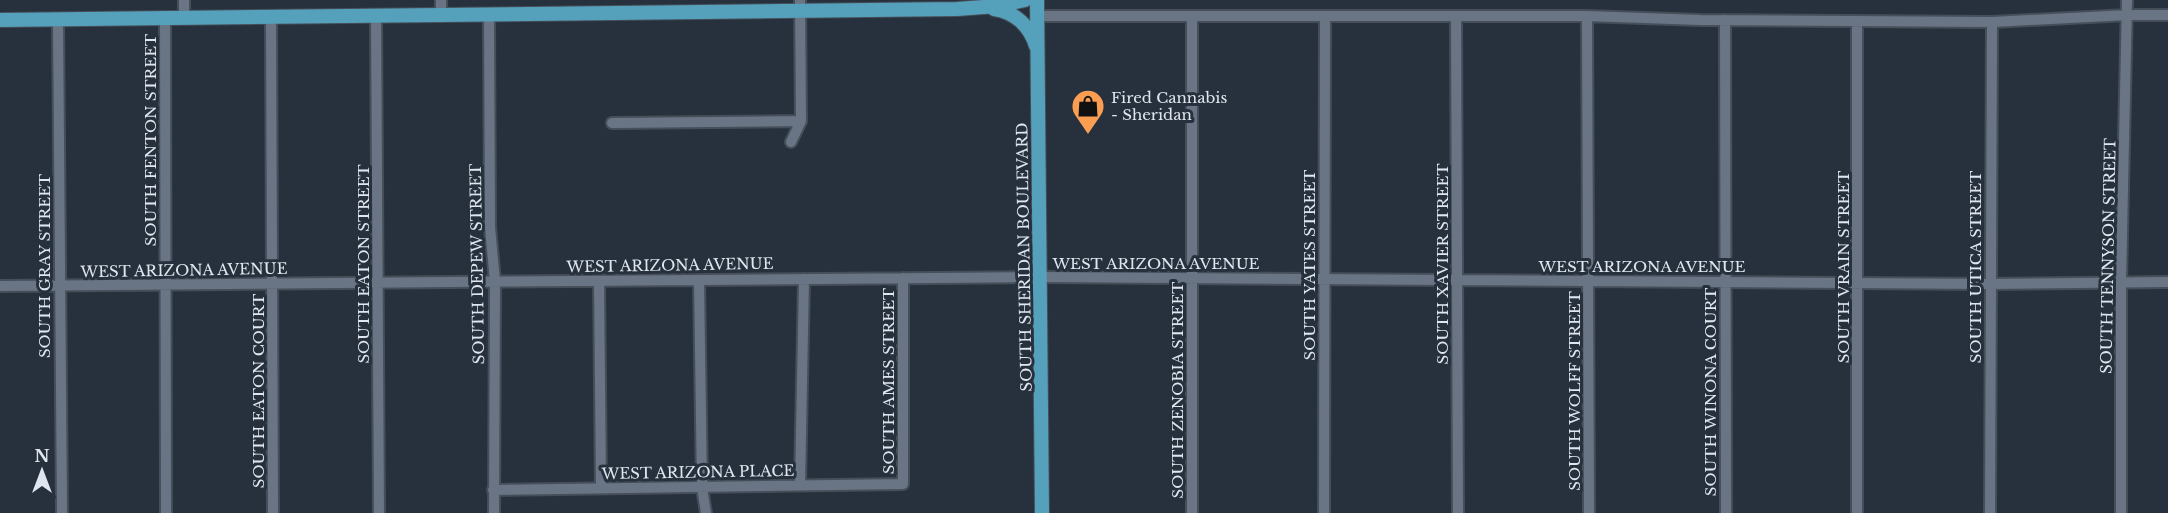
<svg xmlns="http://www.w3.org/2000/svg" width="2168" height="513" font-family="'Libre Baskerville',serif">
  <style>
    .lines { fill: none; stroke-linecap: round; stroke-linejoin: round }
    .minor-casing { stroke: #454e59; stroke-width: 14 }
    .major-casing { stroke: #454e59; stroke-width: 16 }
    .minor { stroke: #697584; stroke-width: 10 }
    .major { stroke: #55a0bb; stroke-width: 14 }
    .labels { text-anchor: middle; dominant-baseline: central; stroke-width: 6; stroke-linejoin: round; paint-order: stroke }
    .poi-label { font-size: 15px; fill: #dfe6ef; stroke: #26313d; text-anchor: start }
    .street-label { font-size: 15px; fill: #dfe6ef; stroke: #26313d }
  </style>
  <rect width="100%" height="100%" fill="#26313d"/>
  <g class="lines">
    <defs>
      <path id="minor" d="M489 14 490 227 495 282 494 513
        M376 15 379 513
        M441 15V0
        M1037 16H1587L1700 20 1992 22 2127 15H2168
        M1192 16V513
        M1456 16 1458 513
        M1587 16 1589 513
        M271 17 273 513
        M165 18 166 513
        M184 18V0
        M58 19 62 513
        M1725 20 1726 513
        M1857 21V513
        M612 123 801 121
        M791 142 801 121 800 0
        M699 280 702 488 706 513
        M599 281 601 488
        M0 286 1041 277 1990 284 2168 282
        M800 485 804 279
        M493 490 903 484V278
        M1324 513 1325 16
        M1990 513 1992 22
        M2121 513V282L2127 0"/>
      <path id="major" d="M1037 0 1042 513
        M994 9C1015 12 1030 26 1036 46
        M0 20 957 9 997 6 1025 0"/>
    </defs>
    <use href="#minor" class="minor-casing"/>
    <use href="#major" class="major-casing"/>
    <use href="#minor" class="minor"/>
    <use href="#major" class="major"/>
  </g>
  <defs>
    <symbol id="shop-pin" viewBox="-11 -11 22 30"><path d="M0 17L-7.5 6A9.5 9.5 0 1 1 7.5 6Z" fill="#fc9e52" stroke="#26313d"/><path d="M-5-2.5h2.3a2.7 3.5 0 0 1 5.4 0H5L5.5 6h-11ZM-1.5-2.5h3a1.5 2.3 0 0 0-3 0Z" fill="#111"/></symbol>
  </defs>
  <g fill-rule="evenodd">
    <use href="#shop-pin" x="1069" y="87" width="38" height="52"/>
  </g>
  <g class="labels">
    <g class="poi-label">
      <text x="1111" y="97">Fired Cannabis<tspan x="1111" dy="17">- Sheridan</tspan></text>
    </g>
    <g class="street-label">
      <text transform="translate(150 140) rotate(-90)">SOUTH FENTON STREET</text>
      <text transform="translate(2108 256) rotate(-89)">SOUTH TENNYSON STREET</text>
      <text transform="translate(1024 257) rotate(-91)">SOUTH SHERIDAN BOULEVARD</text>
      <text x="1156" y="263">WEST ARIZONA AVENUE</text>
      <text transform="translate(363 264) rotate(-90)">SOUTH EATON STREET</text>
      <text transform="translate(477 264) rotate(-91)">SOUTH DEPEW STREET</text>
      <text transform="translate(1442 264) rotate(-90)">SOUTH XAVIER STREET</text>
      <text transform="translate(670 265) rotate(-1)">WEST ARIZONA AVENUE</text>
      <text transform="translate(1309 265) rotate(-90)">SOUTH YATES STREET</text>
      <text transform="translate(44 266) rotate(-90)">SOUTH GRAY STREET</text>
      <text x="1642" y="266">WEST ARIZONA AVENUE</text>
      <text transform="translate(1843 267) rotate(-90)">SOUTH VRAIN STREET</text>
      <text transform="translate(1975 267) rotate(-90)">SOUTH UTICA STREET</text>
      <text transform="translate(184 270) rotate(-1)">WEST ARIZONA AVENUE</text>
      <text transform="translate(888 381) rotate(-90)">SOUTH AMES STREET</text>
      <text transform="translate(1177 390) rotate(-90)">SOUTH ZENOBIA STREET</text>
      <text transform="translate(258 391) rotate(-90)">SOUTH EATON COURT</text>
      <text transform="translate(1574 391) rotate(-90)">SOUTH WOLFF STREET</text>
      <text transform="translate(1710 392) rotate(-90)">SOUTH WINONA COURT</text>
      <text transform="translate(698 472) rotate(-1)">WEST ARIZONA PLACE</text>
    </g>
  </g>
  <g transform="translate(42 471)" stroke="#26313d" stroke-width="4.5" paint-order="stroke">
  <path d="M0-4.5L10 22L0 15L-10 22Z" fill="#dfe6ef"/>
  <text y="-9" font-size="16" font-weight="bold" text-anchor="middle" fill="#dfe6ef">N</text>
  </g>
</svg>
